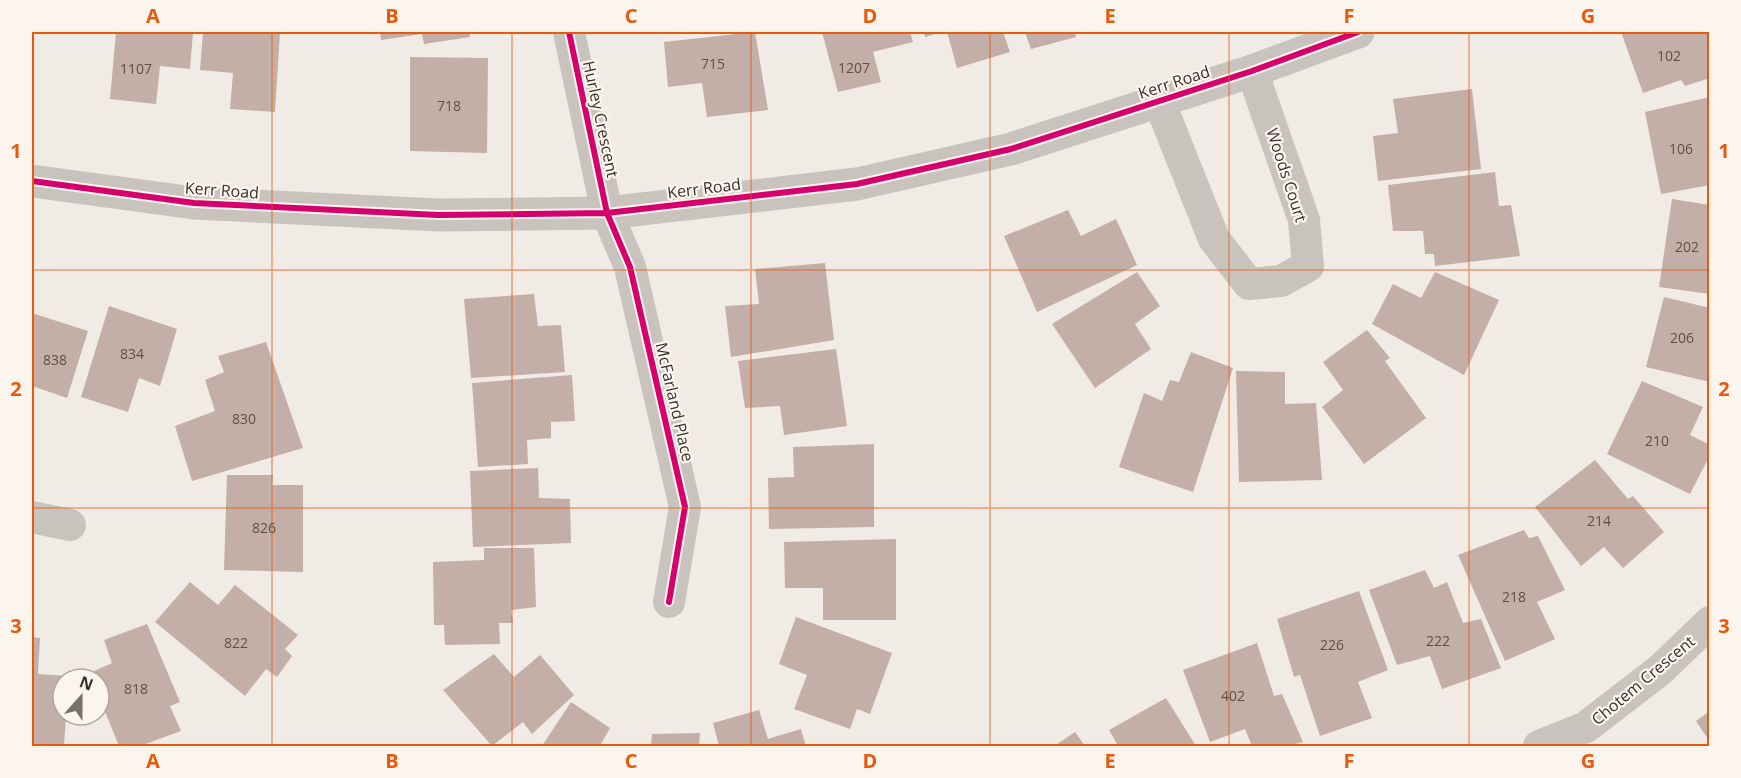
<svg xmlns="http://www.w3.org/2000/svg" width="1741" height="778" font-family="'Open Sans',sans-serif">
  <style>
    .building { fill: #c3afa7 }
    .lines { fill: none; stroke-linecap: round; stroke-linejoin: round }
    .minor { stroke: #c9c3be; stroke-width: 32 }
    .tertiary { stroke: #c9c3be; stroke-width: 33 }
    .cycleway-casing { stroke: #fbf5ee; stroke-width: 10 }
    .cycleway { stroke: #d6006c; stroke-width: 6 }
    .grid { fill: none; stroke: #e8590c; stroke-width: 1.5; stroke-opacity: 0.55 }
    .labels { text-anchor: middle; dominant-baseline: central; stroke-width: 4.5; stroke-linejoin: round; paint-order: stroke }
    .number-label { font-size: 14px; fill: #5d504a }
    .street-label { font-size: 16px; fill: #3b302b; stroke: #fbf5ee }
    .neatline { fill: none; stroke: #e8590c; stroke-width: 2 }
    .grid-label { font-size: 20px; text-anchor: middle; font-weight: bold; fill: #e8590c }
  </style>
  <rect width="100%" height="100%" fill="#f0ebe5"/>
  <path class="building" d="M116 32H193L190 69 160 66 156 104 110 99Z
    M203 32H280L275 112 230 109 233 73 200 70Z
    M380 32H469L470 37 424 44 422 34 381 40Z
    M755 32 768 110 707 117 702 83 668 87 664 42Z
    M822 32H910L913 42 873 52 881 82 838 92Z
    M924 32H943L925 37Z
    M947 32H1003L1010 52 957 68Z
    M1025 32H1075L1076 37 1031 49Z
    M1621 32H1710V78L1685 86 1681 80 1643 93Z
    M410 57 488 58 487 153 410 151Z
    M1472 89 1481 169 1378 181 1373 136 1398 133 1393 99Z
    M1710 97V185L1661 194 1645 112Z
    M1495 172 1499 206 1511 205 1520 256 1435 266 1434 254H1425L1423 231H1393L1388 185Z
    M1672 199 1710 205V294L1659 287Z
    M1068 210 1081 236 1116 219 1137 265 1037 312 1004 236Z
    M825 263 834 340 731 357 725 306 759 304 755 269Z
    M1137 272 1160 306 1135 324 1151 349 1095 388 1052 324Z
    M1435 272 1499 300 1464 375 1372 324 1393 284 1421 298Z
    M534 294 538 326 561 325 565 372 471 378 464 299Z
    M1664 297 1710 308V382L1646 367Z
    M109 306 177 329 160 386 139 378 128 412 81 397Z
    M32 313 88 331 67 398 32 386Z
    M1367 330 1390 358 1385 361 1426 418 1364 464 1322 407 1343 390 1323 362Z
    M266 342 303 448 192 481 175 426 215 411 205 380 224 372 218 356Z
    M836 349 847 426 784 435 780 406 745 408 738 361Z
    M1191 352 1233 368 1193 492 1119 467 1144 393 1162 401 1170 380 1179 382Z
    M1236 371 1285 372V404L1316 403 1322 480 1239 482Z
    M572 375 575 421 551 422V438L527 440 528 464 478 467 472 383Z
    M1642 381 1703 407 1690 435 1710 445V455L1690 494 1607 454Z
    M874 444V527L769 529 768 478 794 477 793 447Z
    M1595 460 1628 499 1633 496 1664 532 1623 568 1604 547 1581 566 1535 507Z
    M538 468 539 498 570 499 571 543 473 547 470 471Z
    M227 475H273L272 485H303V572L224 570Z
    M1524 530 1529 538 1538 536 1565 590 1537 602 1555 639 1505 661 1458 555Z
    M896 539V620H823V588H785L784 542Z
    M484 548H534L536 607 511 610 513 623H499L500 644 445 645 444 625H434L433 562 484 560Z
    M1425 570 1434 588 1447 582 1463 623 1481 619 1501 668 1442 689 1430 656 1397 665 1369 590Z
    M190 582 218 605 235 585 298 635 285 649 292 656 277 677 266 669 245 696 155 622Z
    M1359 591 1388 670 1358 682 1372 718 1320 736 1300 675 1294 677 1277 619Z
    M796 617 892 653 870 714 857 709 850 729 794 709 807 675 779 664Z
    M147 624 180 702 170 706 181 731 140 746H119L99 697V679H92L90 673 112 663 104 640Z
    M32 637 40 638 38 674 68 676V679H63V715H66L64 746H32Z
    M1257 643 1274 696 1282 694 1303 742 1287 746H1252L1245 729 1210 742 1183 670Z
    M494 654 514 677 540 655 574 695 532 734 523 722 492 746 443 690Z
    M1166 698 1196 746H1118L1109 730Z
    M571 702 610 728 600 746H542Z
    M759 710 768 739 801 729 806 746H719L713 723Z
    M1710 711V742L1696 721Z
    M1075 732 1085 746H1054Z
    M700 733 699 746H651L652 734Z"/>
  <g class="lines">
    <path class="minor" d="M569 32 607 213 630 267 685 507 669 602
      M1159 101 1214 239 1249 284 1281 281 1308 266 1304 220 1252 71
      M32 517 70 525
      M1539 746 1586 727 1660 670 1710 622"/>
    <path class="tertiary" d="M32 181 194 203 438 215 607 213 857 184 1011 149 1252 71 1358 32"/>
    <defs>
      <path id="cycleway" d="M569 32 607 213 630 267 685 507 669 602
        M32 181 194 203 438 215 607 213 857 184 1011 149 1252 71 1358 32"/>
    </defs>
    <use href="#cycleway" class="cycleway-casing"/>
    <use href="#cycleway" class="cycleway"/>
  </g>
  <path class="grid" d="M272 32V746M512 32V746M751 32V746M990 32V746M1229 32V746M1469 32V746M32 270H1710M32 508H1710"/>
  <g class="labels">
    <g class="number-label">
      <text x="1669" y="55">102</text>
      <text x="713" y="63">715</text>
      <text x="854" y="67">1207</text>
      <text x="136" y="68">1107</text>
      <text x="449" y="105">718</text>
      <text x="1681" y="148">106</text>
      <text x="1687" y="246">202</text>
      <text x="1682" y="337">206</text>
      <text x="132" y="353">834</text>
      <text x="55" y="359">838</text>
      <text x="244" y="418">830</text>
      <text x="1657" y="440">210</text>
      <text x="1599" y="520">214</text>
      <text x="264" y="527">826</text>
      <text x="1514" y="596">218</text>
      <text x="1438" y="640">222</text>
      <text x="236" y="642">822</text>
      <text x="1332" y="644">226</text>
      <text x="136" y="688">818</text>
      <text x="1233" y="695">402</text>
    </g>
    <g class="street-label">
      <text transform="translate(1174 82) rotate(-18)">Kerr Road</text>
      <text transform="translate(601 119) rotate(78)">Hurley Crescent</text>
      <text transform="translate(1287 175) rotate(72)">Woods Court</text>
      <text transform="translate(704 188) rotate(-7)">Kerr Road</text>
      <text transform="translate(222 190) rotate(4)">Kerr Road</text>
      <text transform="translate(675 402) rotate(77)">McFarland Place</text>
      <text transform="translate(1643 680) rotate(-40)">Chotem Crescent</text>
    </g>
  </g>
  <rect width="1741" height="778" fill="none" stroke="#fbf5ee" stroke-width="66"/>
  <g transform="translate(81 697) rotate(21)"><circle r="28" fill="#fbf5ee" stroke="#aea6a0" stroke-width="1.5"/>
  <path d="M0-4.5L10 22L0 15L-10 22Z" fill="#7a716c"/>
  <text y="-9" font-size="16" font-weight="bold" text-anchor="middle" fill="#3b302b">N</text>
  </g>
  <rect x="33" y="33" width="1675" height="712" class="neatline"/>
  <g class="grid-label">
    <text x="153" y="23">A</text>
    <text x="392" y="23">B</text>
    <text x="631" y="23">C</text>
    <text x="870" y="23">D</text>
    <text x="1110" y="23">E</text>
    <text x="1349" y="23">F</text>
    <text x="1588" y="23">G</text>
    <text x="16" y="158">1</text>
    <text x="1724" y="158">1</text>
    <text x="16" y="396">2</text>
    <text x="1724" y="396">2</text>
    <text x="16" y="633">3</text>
    <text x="1724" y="633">3</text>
    <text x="153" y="768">A</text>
    <text x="392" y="768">B</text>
    <text x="631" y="768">C</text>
    <text x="870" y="768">D</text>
    <text x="1110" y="768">E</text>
    <text x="1349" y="768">F</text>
    <text x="1588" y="768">G</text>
  </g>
</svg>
